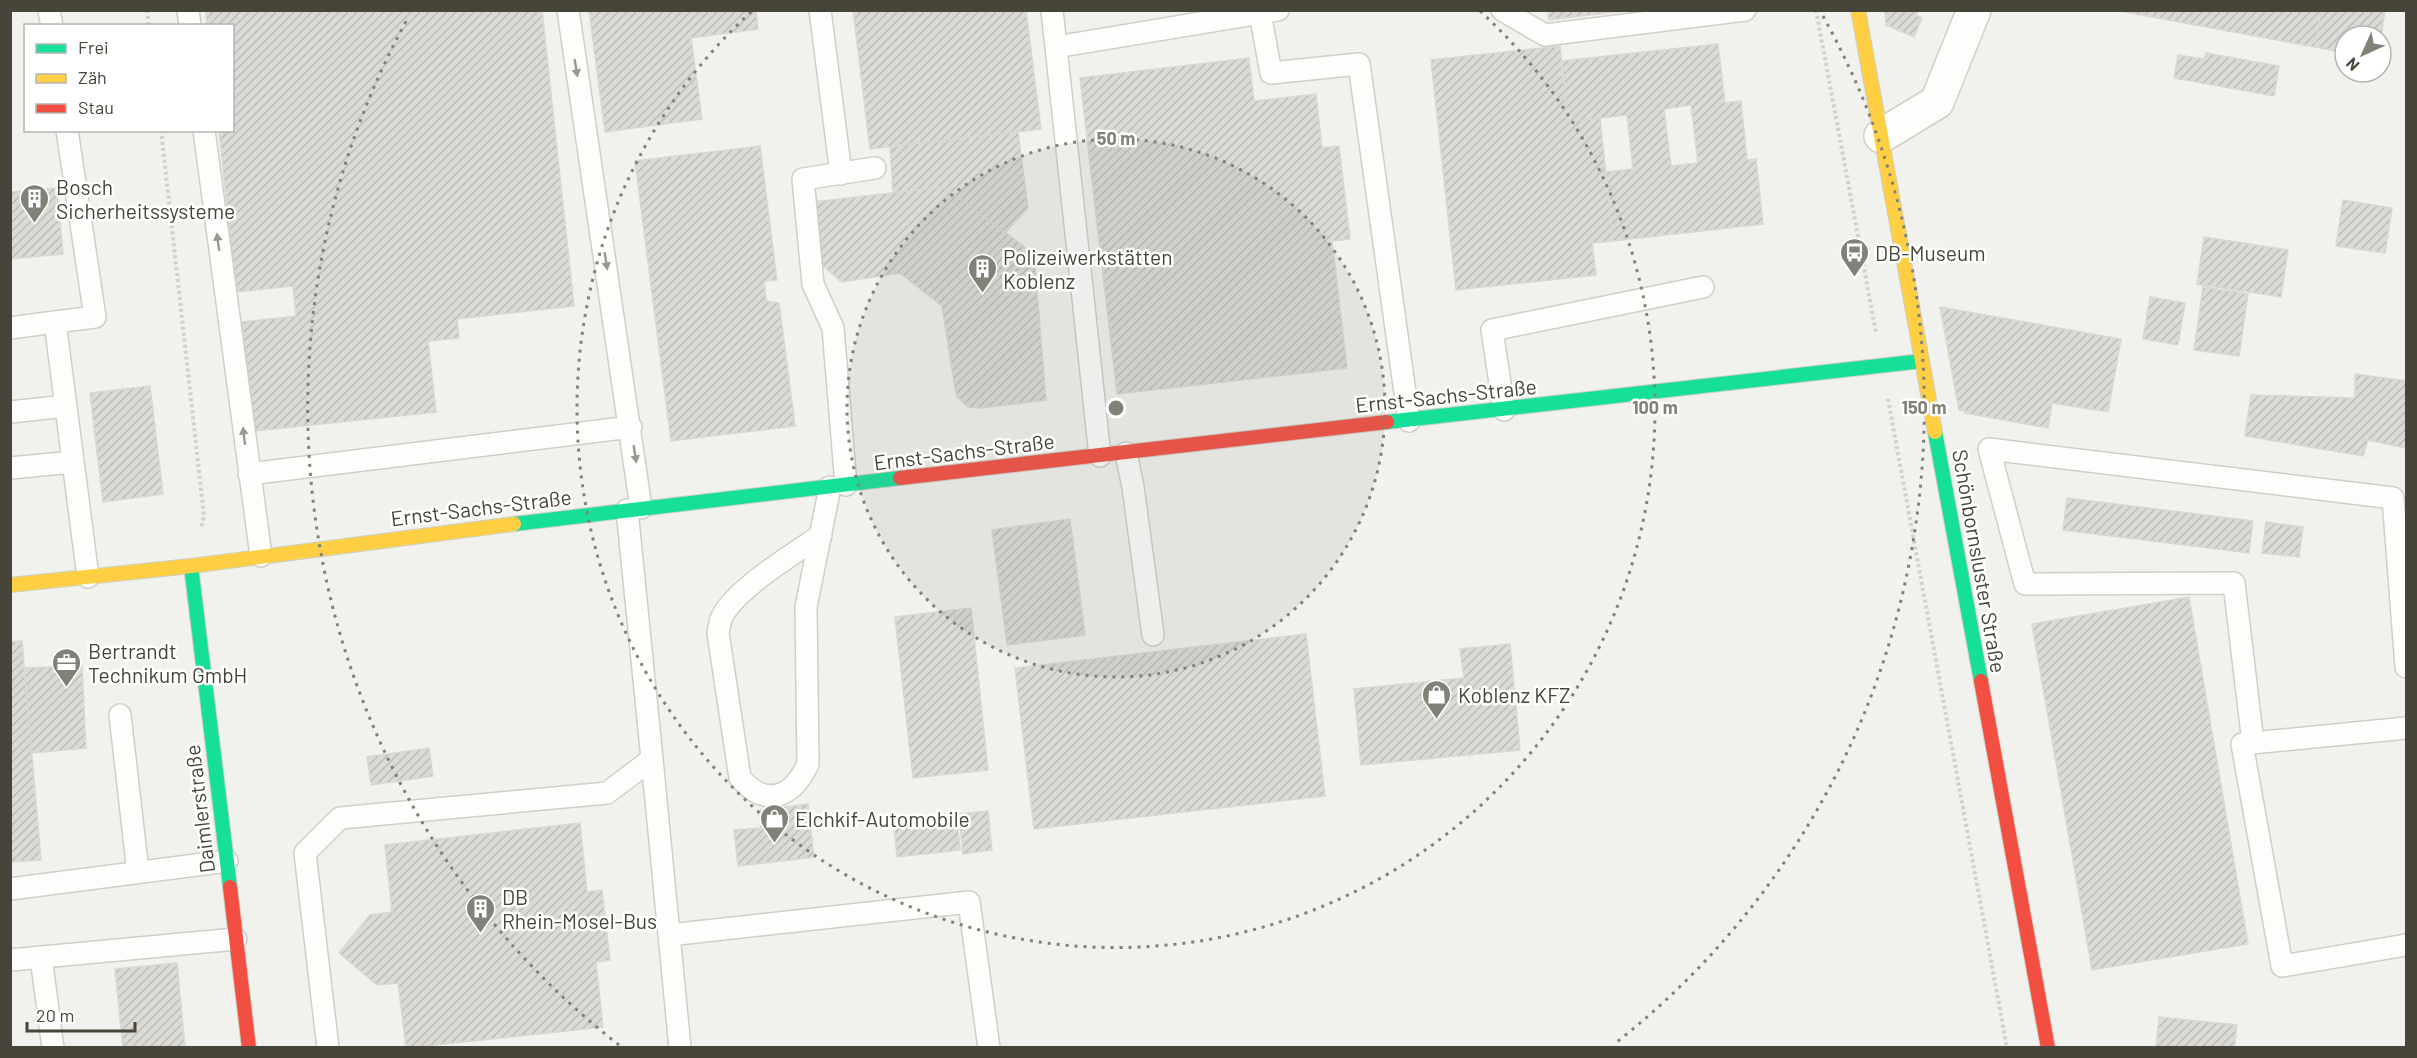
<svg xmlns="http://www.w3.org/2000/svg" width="2417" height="1058" font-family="Barlow,sans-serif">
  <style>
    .building { fill: url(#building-hatch); stroke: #d9d8d3; stroke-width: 1.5; fill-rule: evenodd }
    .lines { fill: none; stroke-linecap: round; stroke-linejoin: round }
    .lane-casing { stroke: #cfcfca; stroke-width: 24 }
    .street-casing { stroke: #cfcfca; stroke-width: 36 }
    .fast-casing { stroke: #cfcfc5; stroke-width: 16 }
    .slow-casing { stroke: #cfcfc5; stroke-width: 16 }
    .jam-casing { stroke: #cfcfc5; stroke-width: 16 }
    .path { stroke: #d1d1cb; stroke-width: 4; stroke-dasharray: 3 3; stroke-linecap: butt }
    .lane { stroke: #fdfdfc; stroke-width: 21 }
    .street { stroke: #fdfdfc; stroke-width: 33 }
    .fast { stroke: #16e098; stroke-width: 14 }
    .slow { stroke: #ffcf43; stroke-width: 14 }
    .jam { stroke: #f24e42; stroke-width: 14 }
    .oneway { fill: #999791 }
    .ring { fill: none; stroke: #828178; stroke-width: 3; stroke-dasharray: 3 6 }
    .labels { text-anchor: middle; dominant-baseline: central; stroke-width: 5; stroke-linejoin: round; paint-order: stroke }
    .poi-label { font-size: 21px; fill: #474439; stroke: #fff; text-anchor: start }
    .street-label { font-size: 21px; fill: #474439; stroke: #fff }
    .centre { fill: #828178; stroke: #fff; stroke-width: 3 }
    .ring-label { font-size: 18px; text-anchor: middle; font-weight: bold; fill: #828178; stroke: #fff; stroke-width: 5; stroke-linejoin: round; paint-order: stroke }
  </style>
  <defs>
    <pattern id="building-hatch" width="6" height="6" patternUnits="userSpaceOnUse" patternTransform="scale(1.5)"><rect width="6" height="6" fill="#dbdad5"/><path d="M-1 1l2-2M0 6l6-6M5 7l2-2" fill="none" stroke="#bdbcb8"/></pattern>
  </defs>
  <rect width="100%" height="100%" fill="#f1f1ed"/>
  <path class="building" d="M206 10H542L574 306 457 319 459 338 428 341 436 412 254 431 242 322 296 316 293 286 236 292 219 130H232V26H207Z
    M589 10H756L758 29 691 38 702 119 605 132Z
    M853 10H1026L1041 129 870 149Z
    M1548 10H1631L1549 20Z
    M1885 10H1918L1916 15 1922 18 1914 37 1886 25Z
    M2114 10H2321L2315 47Z
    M2321 10H2385L2381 36H2345V53L2315 47Z
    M1718 44 1725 103 1741 101 1747 160 1756 159 1763 224 1613 241 1606 172 1633 169 1627 115 1568 122 1561 61ZM1691 105 1698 163 1671 166 1664 109Z
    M1560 46 1568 122 1600 118 1613 241 1592 243 1596 275 1456 290 1431 60Z
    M2206 53 2279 66 2274 96 2174 78 2178 55 2204 59Z
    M1249 58 1254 101 1316 94 1322 148 1339 146 1350 239 1332 241 1347 368 1117 394 1080 78Z
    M1018 132 1028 208 1005 233 944 187 893 193 890 146Z
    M760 146 777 280 764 281 766 301 779 303 795 426 671 441 635 161Z
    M944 187 1034 254 1046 400 982 408 968 407 957 396 955 388 942 306 900 273 841 282 816 259 813 202Z
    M57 188 63 254 10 259V192Z
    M2343 200 2392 208 2385 253 2336 246Z
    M2204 237 2288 250 2281 297 2197 284Z
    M2203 287 2248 294 2239 356 2194 350Z
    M2150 297 2185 303 2178 345 2143 339Z
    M1940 307 2121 339 2108 412 2052 403 2048 428 1965 413V411L1959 410Z
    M2355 374 2406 381V448L2368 440 2363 456 2245 436 2251 395 2355 398Z
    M150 386 163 494 103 502 90 393Z
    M2067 498 2253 521 2249 553 2063 530Z
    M1070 519 1085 635 1007 645 992 530Z
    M2266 522 2303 527 2299 557 2262 553Z
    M2189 597 2248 944 2092 970 2032 624Z
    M971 608 988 770 913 778 895 617Z
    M1306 634 1325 796 1034 829 1015 668Z
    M22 641 41 860 10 862V642Z
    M1510 644 1520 750 1361 765 1354 689 1464 678 1460 649Z
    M82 666 86 748 32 753 24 668Z
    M429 748 433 776 371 785 367 757Z
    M808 804 814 857 738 866 734 830 761 828 760 810Z
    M988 811 992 850 963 854 959 814Z
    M957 820 960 850 897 857 894 827Z
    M580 823 587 892 602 890 610 960 596 962 603 1027 406 1048 398 983 377 985 339 953 370 915 392 912 385 845Z
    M177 963 185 1048H123L115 969Z
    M2159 1017 2237 1025 2234 1048H2156Z"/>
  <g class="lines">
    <defs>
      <path id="lane" d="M49 10 52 26
        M188 10 190 26
        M568 10 641 508
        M820 10 841 174
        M1052 10 1100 456
        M1502 10 1545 35 1745 10
        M1260 13 1271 73 1359 64 1409 421
        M1056 47 1278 10
        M67 130 95 317 55 322 88 577
        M204 130 261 556
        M10 328 55 322
        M1504 410 1492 330 1703 287
        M10 412 66 406
        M1126 453 1133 487 1153 635
        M10 468 73 462
        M249 474 631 427
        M846 485 833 328 813 284 803 179 875 168
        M821 535C795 553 732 591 721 619 720 623 719 628 718 633L740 778C766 808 792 798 808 764L806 607 830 487
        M120 715 138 872
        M2406 728 2242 744 2282 966 2406 945
        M2253 743 2234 583 2025 584 1989 449 2393 498 2406 667
        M652 759 680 1048
        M10 889 227 861
        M669 935 969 902 989 1048
        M41 957 53 1048
        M10 960 236 939
        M328 1048 305 853 340 818 607 793 652 759 627 510"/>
      <path id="street" d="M1881 136 1937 102 1974 10"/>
      <path id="fast" d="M1387 422 1922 361
        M1935 432 1981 681
        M514 524 900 478
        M191 566 230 887"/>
      <path id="slow" d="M1858 10 1935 432
        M10 585 191 566 514 524"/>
      <path id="jam" d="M900 478 1387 422
        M1981 681 2048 1048
        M230 887 249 1048"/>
    </defs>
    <use href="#lane" class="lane-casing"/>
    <use href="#street" class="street-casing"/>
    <use href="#fast" class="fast-casing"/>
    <use href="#slow" class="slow-casing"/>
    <use href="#jam" class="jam-casing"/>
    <path class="path" d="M147 10 149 26
      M1816 10 1876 333
      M161 130 204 516 201 529
      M1888 399 2007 1048"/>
    <use href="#lane" class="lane"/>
    <use href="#street" class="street"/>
    <use href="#fast" class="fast"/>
    <use href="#slow" class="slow"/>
    <use href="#jam" class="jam"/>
  </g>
  <defs><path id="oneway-solid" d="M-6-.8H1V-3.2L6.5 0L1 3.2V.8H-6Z" transform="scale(1.5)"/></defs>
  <g class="oneway">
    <use href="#oneway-solid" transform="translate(576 68) rotate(81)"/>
    <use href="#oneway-solid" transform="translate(218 242) rotate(-97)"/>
    <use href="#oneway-solid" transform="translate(606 261) rotate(81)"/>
    <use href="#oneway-solid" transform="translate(244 436) rotate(-97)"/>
    <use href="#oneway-solid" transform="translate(635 454) rotate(81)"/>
  </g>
  <circle cx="1116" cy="408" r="269" fill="#828178" fill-opacity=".12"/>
  <g class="ring">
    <circle cx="1116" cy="408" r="269"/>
    <path d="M1480 11A539 539 0 1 1 752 11"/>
    <path d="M619 1045A808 808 0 0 1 409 16M1823 16A808 808 0 0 1 1613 1045"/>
  </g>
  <defs>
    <symbol id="building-pin" viewBox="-11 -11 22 30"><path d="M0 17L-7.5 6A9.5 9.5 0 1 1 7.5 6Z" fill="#828178" stroke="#fff"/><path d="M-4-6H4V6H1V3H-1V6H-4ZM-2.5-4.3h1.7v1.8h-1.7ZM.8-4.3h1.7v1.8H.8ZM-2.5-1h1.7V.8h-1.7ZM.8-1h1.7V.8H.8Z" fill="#fff"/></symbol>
    <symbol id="bus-pin" viewBox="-11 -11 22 30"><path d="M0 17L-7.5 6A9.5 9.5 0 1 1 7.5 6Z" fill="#828178" stroke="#fff"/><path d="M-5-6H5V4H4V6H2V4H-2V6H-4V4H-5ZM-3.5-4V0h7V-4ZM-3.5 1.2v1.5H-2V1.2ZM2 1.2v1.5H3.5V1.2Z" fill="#fff"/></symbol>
    <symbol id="office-pin" viewBox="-11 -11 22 30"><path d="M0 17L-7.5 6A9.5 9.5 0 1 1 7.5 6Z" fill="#828178" stroke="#fff"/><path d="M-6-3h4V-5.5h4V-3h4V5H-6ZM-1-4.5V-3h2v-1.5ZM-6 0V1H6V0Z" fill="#fff"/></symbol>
    <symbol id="shop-pin" viewBox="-11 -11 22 30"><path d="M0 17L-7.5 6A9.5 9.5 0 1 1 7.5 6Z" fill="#828178" stroke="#fff"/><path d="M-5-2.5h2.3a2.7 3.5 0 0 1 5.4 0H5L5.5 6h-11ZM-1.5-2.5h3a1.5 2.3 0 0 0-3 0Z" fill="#fff"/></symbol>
  </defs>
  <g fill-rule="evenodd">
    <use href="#building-pin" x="18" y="182" width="33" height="45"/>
    <use href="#bus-pin" x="1838" y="236" width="33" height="45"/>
    <use href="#building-pin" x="966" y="252" width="33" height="45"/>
    <use href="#office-pin" x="50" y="646" width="33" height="45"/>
    <use href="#shop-pin" x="1420" y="678" width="33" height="45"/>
    <use href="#shop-pin" x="758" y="802" width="33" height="45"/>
    <use href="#building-pin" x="464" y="892" width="33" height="45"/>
  </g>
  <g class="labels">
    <g class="poi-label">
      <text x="56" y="186">Bosch<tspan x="56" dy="24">Sicherheitssysteme</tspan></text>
      <text x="1875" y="252">DB-Museum</text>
      <text x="1003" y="256">Polizeiwerkstätten<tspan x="1003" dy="24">Koblenz</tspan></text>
      <text x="88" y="650">Bertrandt<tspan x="88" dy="24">Technikum GmbH</tspan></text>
      <text x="1458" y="694">Koblenz KFZ</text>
      <text x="795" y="818">Elchkif-Automobile</text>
      <text x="502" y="896">DB<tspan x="502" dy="24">Rhein-Mosel-Bus</tspan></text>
    </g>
    <g class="street-label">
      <text transform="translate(1446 395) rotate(-6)">Ernst-Sachs-Straße</text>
      <text transform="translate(964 451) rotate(-7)">Ernst-Sachs-Straße</text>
      <text transform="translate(481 507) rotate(-7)">Ernst-Sachs-Straße</text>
      <text transform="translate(1980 561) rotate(80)">Schönbornsluster Straße</text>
      <text transform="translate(199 809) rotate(-97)">Daimlerstraße</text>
    </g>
  </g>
  <circle cx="1116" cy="408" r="9" class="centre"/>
  <g class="ring-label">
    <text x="1116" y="145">50 m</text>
    <text x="1655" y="414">100 m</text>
    <text x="1924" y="414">150 m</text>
  </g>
  <rect width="2417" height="1058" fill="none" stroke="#474439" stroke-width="24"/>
  <rect x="24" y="24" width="210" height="108" fill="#ffffff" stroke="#b5b4b0" stroke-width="1.5"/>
  <rect x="36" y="44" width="30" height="9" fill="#16e098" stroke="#b5b4b0" stroke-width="1.5"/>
  <text x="78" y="54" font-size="18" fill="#474439">Frei</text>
  <rect x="36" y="74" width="30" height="9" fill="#ffcf43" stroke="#b5b4b0" stroke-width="1.5"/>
  <text x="78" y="84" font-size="18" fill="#474439">Zäh</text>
  <rect x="36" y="104" width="30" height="9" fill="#f24e42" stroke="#b5b4b0" stroke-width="1.5"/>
  <text x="78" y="114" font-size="18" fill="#474439">Stau</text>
  <g transform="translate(2363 54) rotate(225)"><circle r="28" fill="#ffffff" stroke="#b5b4b0" stroke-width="1.5"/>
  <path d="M0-4.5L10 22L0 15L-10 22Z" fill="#828178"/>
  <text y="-9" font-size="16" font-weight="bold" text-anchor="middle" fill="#474439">N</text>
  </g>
  <path d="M27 1022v9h108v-9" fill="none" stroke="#474439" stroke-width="3"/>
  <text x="36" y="1022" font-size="18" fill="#474439" stroke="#ffffff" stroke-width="4.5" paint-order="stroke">20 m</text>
</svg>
